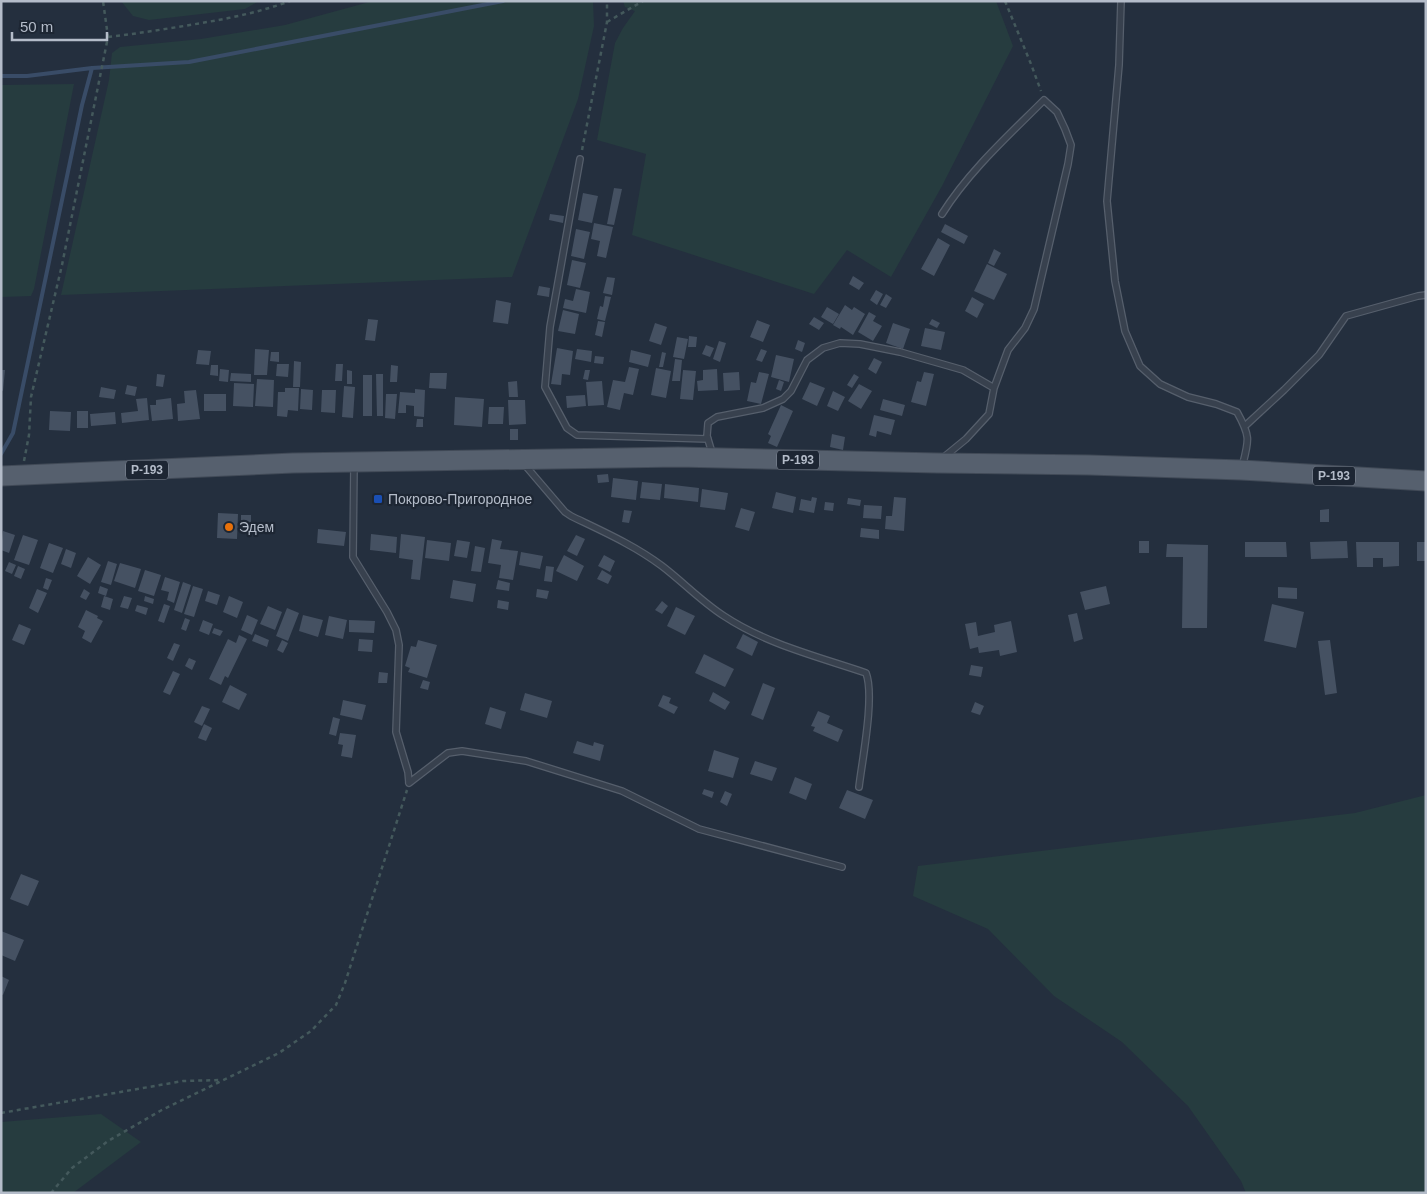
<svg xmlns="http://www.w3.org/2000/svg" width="1427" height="1194" font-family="Arial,sans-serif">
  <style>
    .green { fill: #263c3f }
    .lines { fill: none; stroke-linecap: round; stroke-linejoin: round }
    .stream { stroke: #394c67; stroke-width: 4 }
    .building { fill: #455162 }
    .service-casing { stroke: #565f6c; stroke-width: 8 }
    .primary-casing { stroke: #414a57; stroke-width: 21 }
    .path { stroke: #44595c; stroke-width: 2.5; stroke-dasharray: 4 4; stroke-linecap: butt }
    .service { stroke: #38414e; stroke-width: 5.5 }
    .primary { stroke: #56606e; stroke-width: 19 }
    .transit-dot { fill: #1a4fb4; stroke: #1d2633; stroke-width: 2 }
    .food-dot { fill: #e8710a; stroke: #1d2633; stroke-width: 2 }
    .labels { text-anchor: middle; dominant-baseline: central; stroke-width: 4.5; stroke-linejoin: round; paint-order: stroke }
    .shield { fill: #1d2633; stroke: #878f9c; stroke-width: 1 }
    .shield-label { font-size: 12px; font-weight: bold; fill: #b4bcc9 }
    .poi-label { font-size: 14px; fill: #b4bcc9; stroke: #1d2633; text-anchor: start }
  </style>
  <rect width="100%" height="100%" fill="#242f3e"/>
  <path class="green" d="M121 1H259L245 9 149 20 133 16Z
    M373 1H593L594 26 578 99 512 277 61 295 109 80 112 53 120 47 201 39 285 25Z
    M623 1H996L1013 46 942 186 891 277 847 250 814 294 632 235 646 154 597 140 615 43 623 28 635 11 625 7Z
    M74 84 34 289 31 296 1 297V85Z
    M1426 795V1193H1246L1241 1181 1188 1106 1122 1042 1054 996 988 929 913 896 918 866 1355 813Z
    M101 1114 141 1142 73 1193H1V1122Z"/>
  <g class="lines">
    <path class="stream" d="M1 76H27L92 68 189 62 503 1
      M1 454 13 433 82 105 92 68"/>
  </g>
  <path class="building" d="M614 188 622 189 614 225 607 224Z
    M583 193 598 196 592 223 578 220Z
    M550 214 564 216 563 223 549 220Z
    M594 223 613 227 606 258 597 256 600 241 591 239Z
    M945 224 968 236 964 244 941 232Z
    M576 229 590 232 584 259 571 256Z
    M938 238 950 245 934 276 921 269Z
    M994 249 1001 253 994 266 988 263Z
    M572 260 586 263 580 288 567 285Z
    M987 264 1007 274 994 300 974 291Z
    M853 276 864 283 859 290 849 284Z
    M607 277 615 278 612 295 603 293Z
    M539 286 550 288 549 297 537 295Z
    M576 289 590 292 586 313 563 308 565 299 573 301Z
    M876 290 883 294 877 305 870 300Z
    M886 294 892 298 886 308 880 305Z
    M605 296 611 297 605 321 597 319 600 306 603 307Z
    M972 297 984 304 977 318 965 311Z
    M496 300 511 303 508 324 493 322Z
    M845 305 852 310 854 307 865 314 853 335 841 327 840 329 833 325Z
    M827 307 839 314 833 324 821 317Z
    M563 310 579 314 575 334 558 331Z
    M869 312 876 316 873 321 882 326 873 341 858 332Z
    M814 317 824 323 819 330 809 324Z
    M368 319 378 320 375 341 365 340Z
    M932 319 940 323 937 328 929 324Z
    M757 320 770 325 763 342 750 337Z
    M598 321 605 322 602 337 595 335Z
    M655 323 667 327 661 345 649 341Z
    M893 323 910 329 903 349 886 343Z
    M925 328 945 332 941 350 921 346Z
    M689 336 697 337 696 347H688Z
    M677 337 688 339 684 359 673 357Z
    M798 340 805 343 802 352 795 349Z
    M719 341 726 343 720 362 713 359Z
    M706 345 714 348 710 357 702 354Z
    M557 348 573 351 570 375 562 374 561 385 551 384Z
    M255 349 269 350 267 375H254Z
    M577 349 592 351 591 362 575 359Z
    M761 349 767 351 762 362 756 360Z
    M198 350 211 351 209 365 196 364Z
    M631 350 651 355 648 367 629 362Z
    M271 352H279V362L270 361Z
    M662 352 666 353 663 367H659Z
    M776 355 794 359 789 382 771 377Z
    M595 356 604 357 603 364 594 363Z
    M874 358 882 362 876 374 868 369Z
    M675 359 682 360 680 381H672Z
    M294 361 301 362 300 387H293Z
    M277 364H289L288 377 276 376Z
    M336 364H343L342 381H335Z
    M211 365H218V376L210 375Z
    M391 365 398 366 397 382H390Z
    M629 367 639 369 633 395 624 393 620 410 607 407 613 380 625 382Z
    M656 368 671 371 666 398 651 395Z
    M220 369 229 370 228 382 219 381Z
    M717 369 718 390 698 391 697 381 703 380V370Z
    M1 370H5L3 391 1 390Z
    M347 370 352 371V384H347Z
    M585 370H590L588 380 583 379Z
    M683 370 696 371 693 400 680 399Z
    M739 372 740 390 724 391 723 373Z
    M759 372 769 374 761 404 747 401 751 382 756 383Z
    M924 372 934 374 926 406 911 402 917 381 921 382Z
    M231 373 251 374V382L230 381Z
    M430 373H447L446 389 429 388Z
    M157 374 165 375 163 387 156 386Z
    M376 374H383V416H377Z
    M854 374 859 377 852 388 847 385Z
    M363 375H372V416H363Z
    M257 379 274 380 273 407 255 406Z
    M779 380 784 382 781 391 776 389Z
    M517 381 518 397H509L508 382Z
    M602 381 604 405 588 406 586 382Z
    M810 382 825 388 817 406 802 399Z
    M234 383 254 384 253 407 233 406Z
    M859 384 872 391 861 409 848 401Z
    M127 385 137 387 135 396 125 394Z
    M344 386 355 387 353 418 342 417Z
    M101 387 116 390 114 399 99 397Z
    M285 388H299L298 411 288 410 287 417 277 416 278 392H285Z
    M301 389 313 390 312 410 300 409Z
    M415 389 425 390 424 417 414 416V406L406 405V413H398L400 392 415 393Z
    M196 390 200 419 178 421 177 404 185 403 184 391Z
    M322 390H336L335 413 321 412Z
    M833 391 845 397 838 411 827 406Z
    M204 394H226V411H204Z
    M386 394H397L395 419 385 418Z
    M585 395 586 406 567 408 566 396Z
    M455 397 484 399 482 427 454 425Z
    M147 398 149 420 122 423 121 413 138 411 136 399Z
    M171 398 173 419 152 421 150 405H156V400Z
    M883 399 905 405 902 416 880 410Z
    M508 400H525L526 424 509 425Z
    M781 405 793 411 777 447 768 443 771 436 768 434Z
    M489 407H504L503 424H488Z
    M50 411 71 412 70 431 49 430Z
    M77 411H88V428H77Z
    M115 412 116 424 91 426 90 414Z
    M874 415 895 420 891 435 877 431 876 437 869 435Z
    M417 419H423V427H416Z
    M510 429H518V440H510Z
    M832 434 845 437 843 450 830 447Z
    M608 474 609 482 598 483 597 475Z
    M613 478 638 481 636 500 611 497Z
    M642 482 662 484 660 500 640 498Z
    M665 484 699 488 698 502 664 498Z
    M702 489 728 493 725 510 700 507Z
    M776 492 796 497 793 513 772 508Z
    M812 497 817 498 814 513 799 510 801 499 811 501Z
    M894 497 906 498 904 531 885 529 886 516H892Z
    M848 498 861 500 860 506 847 504Z
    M825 502 834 503 833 511 824 510Z
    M864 505 882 506 881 519 863 518Z
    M741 508 755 512 749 531 735 527Z
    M1329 509V522H1320V510Z
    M624 510 632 511 629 523 622 522Z
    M218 513 238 514 237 539 217 538Z
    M241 515H251V528L241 527Z
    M861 528 879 530V539L860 537Z
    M318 529 346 532 344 546 317 543Z
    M3 531 15 535 9 553 1 550Z
    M371 534 397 537 396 553 370 550Z
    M401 534 425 537 420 580 411 579 413 560 399 558Z
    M23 535 38 540 29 565 14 560Z
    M576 535 585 539 577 556 567 551Z
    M492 539 502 541 500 549 518 551 513 580 499 578 501 565 488 563Z
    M427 540 451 543 449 561 425 558Z
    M457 540 470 542 467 558 454 556Z
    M1139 541H1149V553H1139Z
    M1347 541 1348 558 1311 559 1310 542Z
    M1245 542H1286L1287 557H1245Z
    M1356 542H1399V566L1383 567V558H1373V567H1357Z
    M1417 542H1426V561H1417Z
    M49 543 63 548 53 573 40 568Z
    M1167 544 1208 545 1207 628H1182L1183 557H1166Z
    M475 546 485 548 481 572 471 571Z
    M66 549 76 553 71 568 61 564Z
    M521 552 543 556 540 569 519 565Z
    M564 555 584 566 577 581 556 571Z
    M604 555 615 561 610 572 598 566Z
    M88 557 101 565 90 584 77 576Z
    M108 561 117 564 111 585 101 582Z
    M9 562 16 565 12 574 5 571Z
    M120 563 141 569 135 588 114 581Z
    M18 566 25 569 21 579 14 576Z
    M546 566 554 567 552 582 544 581Z
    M145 570 161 575 154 596 138 591Z
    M602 570 612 576 608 584 597 579Z
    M165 577 180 582 174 603 167 600 169 592 161 590Z
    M46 578 52 580 48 590 43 588Z
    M453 580 476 584 473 602 450 598Z
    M498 580 510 583 509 591 496 589Z
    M183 582 191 585 182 613 174 610Z
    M100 586 108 589 106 596 98 593Z
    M193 586 203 589 194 617 184 614Z
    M1106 586 1110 604 1085 610 1080 592Z
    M1278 587 1297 588V599L1278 598Z
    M37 589 47 593 38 613 29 608Z
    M84 589 90 593 86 600 80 597Z
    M537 589 549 591 547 599 536 597Z
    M208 591 220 595 217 605 205 601Z
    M104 596 113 599 110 610 101 607Z
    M124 596 132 598 128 609 120 607Z
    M145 596 154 599 153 604 144 601Z
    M229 596 243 602 237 618 223 612Z
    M498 600 509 602 508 610 497 608Z
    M662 601 668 606 662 614 655 610Z
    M164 604 170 606 164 623 158 621Z
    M1272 604 1304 612 1296 648 1264 641Z
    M137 605 148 608 146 615 135 611Z
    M268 606 282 612 275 630 260 624Z
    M676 607 695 616 685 635 667 626Z
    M287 608 299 613 288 641 276 636Z
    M86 610 98 616 97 618 103 621 91 643 82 638 85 631 78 627Z
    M1077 613 1083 639 1074 642 1068 615Z
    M247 615 258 620 252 635 241 630Z
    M303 615 323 620 318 637 299 631Z
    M329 616 347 620 343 639 325 635Z
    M185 618 190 620 186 631 181 629Z
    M203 620 213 624 209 635 199 631Z
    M349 620 375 621 374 633 349 632Z
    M1011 621 1017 652 1000 656 999 650 979 653 978 647 970 649 965 624 976 622 978 636 995 632 994 625Z
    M19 624 31 629 24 645 12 640Z
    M214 628 223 631 220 636 212 633Z
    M255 634 269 640 267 647 252 641Z
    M743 634 758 642 752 656 736 648Z
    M239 635 247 639 228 678 225 676 221 685 209 679 228 639 236 643Z
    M359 639 373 640 372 652 358 651Z
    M282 640 288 643 283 653 277 650Z
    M418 640 437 645 427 678 408 672 410 668 405 666 411 646 416 647Z
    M1330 640 1337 693 1325 695 1318 641Z
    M174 643 180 645 173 661 167 658Z
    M704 654 734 669 725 687 695 673Z
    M189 658 196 661 192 670 185 666Z
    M971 665 983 667 981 677 969 675Z
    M173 671 180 674 170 695 163 692Z
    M379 672 388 673 387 683H378Z
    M423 680 430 682 428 690 420 688Z
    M763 683 775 688 763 720 751 715Z
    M230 685 247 694 239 710 222 702Z
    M713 692 730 702 725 710 709 701Z
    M525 693 552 701 547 718 520 710Z
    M663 695 671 698 669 703 678 707 674 714 658 706Z
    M343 700 366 705 362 720 340 715Z
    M975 702 984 706 980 715 971 712Z
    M202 706 210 709 202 726 194 722Z
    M490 707 506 712 501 729 485 724Z
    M818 711 830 716 827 723 843 730 838 742 813 731 815 727 811 726Z
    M333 717 340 719 336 736 329 734Z
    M204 724 212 728 206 741 198 738Z
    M340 733 356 735 352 758 341 756 343 745 338 744Z
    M577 741 593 746 594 742 604 745 600 761 573 753Z
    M714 750 739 758 733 778 708 771Z
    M755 761 777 768 772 781 750 774Z
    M795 777 812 784 806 800 789 793Z
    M704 789 714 792 712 798 702 794Z
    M847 790 873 800 865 819 839 808Z
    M725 791 732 794 727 806 720 802Z
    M21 874 39 881 28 906 10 899Z
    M1 931 24 940 15 961 1 955Z
    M1 976 9 980 3 995 1 994Z"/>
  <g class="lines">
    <defs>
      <path id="service" d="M1121 1 1119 65 1107 201 1115 281 1125 331 1140 366 1160 384 1188 397 1216 404 1237 412C1251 437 1249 440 1242 467
        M580 159 550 327 545 387 567 428 577 435 708 439
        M942 214C969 171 1008 136 1044 100L1057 112 1065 129 1071 145 1068 164 1034 309 1025 328 1008 350 994 388 989 414 966 439 944 457
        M1245 426 1284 390 1319 355 1346 316 1418 296 1426 295
        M713 456 707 436 708 423 717 417 763 408 783 399 791 391 807 360 823 348 840 343 860 344 900 352 963 370 994 388
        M524 464 565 512 571 516C602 531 634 545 662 566 683 582 702 602 724 616 766 644 819 657 866 673 875 696 862 761 859 787
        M354 465 353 557 387 612 396 630 399 645 396 732 408 772 409 783
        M409 783 448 753 462 751 526 761 622 791 699 829 842 867"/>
      <path id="primary" d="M1 476 293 463 678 457 937 463 1089 465 1241 470 1426 481"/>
    </defs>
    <use href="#service" class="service-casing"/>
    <use href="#primary" class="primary-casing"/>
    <path class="path" d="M1005 1 1031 64 1041 91
      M607 22 643 1
      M108 37C134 34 159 30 184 26 220 20 255 14 290 1
      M582 150 607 22V1
      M24 461 29 435 31 397 62 265 108 37 103 1
      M1 1113 183 1081 221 1080
      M51 1193 72 1168 108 1141 160 1111 279 1053 311 1031 336 1005 345 983 407 790"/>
    <use href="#service" class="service"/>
    <use href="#primary" class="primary"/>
  </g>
  <rect class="transit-dot" x="373" y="494" width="10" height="10" rx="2.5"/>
  <circle class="food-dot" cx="229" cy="527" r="5"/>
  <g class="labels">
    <g class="shield">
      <rect x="777" y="450.5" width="42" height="19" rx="4"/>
      <rect x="126" y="460.5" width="42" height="19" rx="4"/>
      <rect x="1313" y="466.5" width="42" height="19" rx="4"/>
    </g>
    <g class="shield-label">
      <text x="798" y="460">Р-193</text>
      <text x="147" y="470">Р-193</text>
      <text x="1334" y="476">Р-193</text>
    </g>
    <g class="poi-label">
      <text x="388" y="499">Покрово-Пригородное</text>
      <text x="239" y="527">Эдем</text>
    </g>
  </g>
  <rect width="1427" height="1194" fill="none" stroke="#b4bcc9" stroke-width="5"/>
  <path d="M12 32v8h95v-8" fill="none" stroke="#b4bcc9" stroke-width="2.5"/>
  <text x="20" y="32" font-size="15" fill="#b4bcc9" stroke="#1d2633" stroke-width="4" paint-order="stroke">50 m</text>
</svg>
